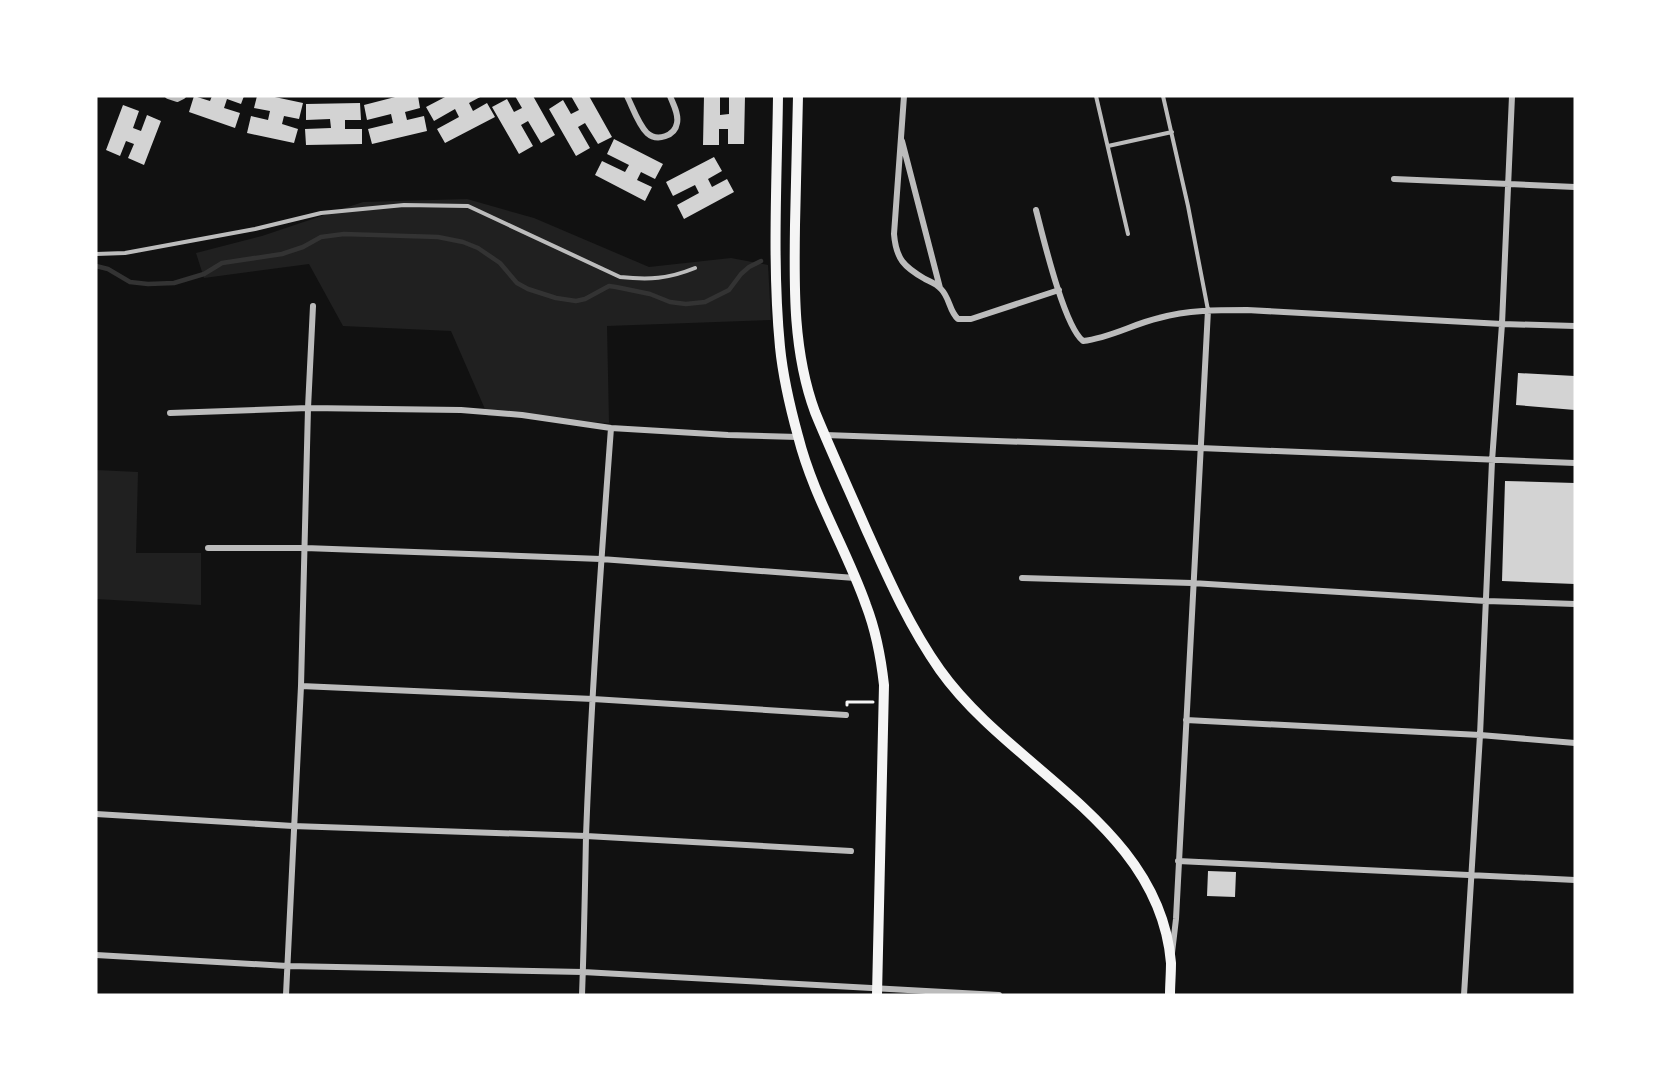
<svg xmlns="http://www.w3.org/2000/svg" width="1671" height="1091" font-family="'Archivo Narrow',sans-serif">
  <style>
    .green { fill: #202020 }
    .lines { fill: none; stroke-linecap: round; stroke-linejoin: round }
    .stream { stroke: #333; stroke-width: 4.5 }
    .building { fill: #d3d3d3 }
    .path { stroke: #f5f5f5; stroke-width: 3 }
    .service { stroke: #bcbcbc; stroke-width: 4 }
    .minor { stroke: #bcbcbc; stroke-width: 6 }
    .secondary { stroke: #f5f5f5; stroke-width: 10 }
  </style>
  <rect width="100%" height="100%" fill="#111"/>
  <path class="green" d="M467 199 534 218 649 267 731 258 768 265 771 320 607 326 609 423 488 416 451 331 343 326 309 264 204 278 196 253 262 236 363 202Z
    M96 470 138 472 136 553H201V605L96 599Z"/>
  <g class="lines">
    <path class="stream" d="M96 266 108 269 130 282 148 284 174 283 204 274 222 263 282 254 303 247 321 237 344 234 438 237 463 242 478 248 500 263 517 283 528 289 556 298 576 301 585 299 609 286 616 287 650 294 670 302 686 304 705 302 729 290 741 274 749 267 761 261"/>
  </g>
  <path class="building" d="M194 96 210 101 212 96H244L241 104 227 99 224 108 240 113 235 128 189 112Z
    M257 96H270L303 103 299 119 284 116 282 124 298 129 294 143 247 133 251 116 268 120 270 111 254 108Z
    M399 96H418L420 108 405 112 407 120 424 116 427 131 372 144 368 129 393 123 391 114 367 120 364 105Z
    M447 96H482L469 103 473 111 487 103 495 117 445 143 437 129 459 117 455 109 434 121 426 107Z
    M515 96H533L555 135 541 143 528 121 521 125 533 146 519 154 492 107 507 99 514 112 522 108Z
    M571 96H589L612 137 598 144 585 123 578 127 590 148 576 156 549 109 563 100 571 114 579 110Z
    M704 96H720V115L729 114V96H745L744 144H728V129H719V145H703Z
    M360 103 361 120H345V129H362V144L306 145 305 129 331 128 330 119 306 120V104Z
    M123 105 139 111 133 128 141 131 147 115 161 121 144 165 128 158 134 144 126 141 120 156 106 150Z
    M614 139 663 164 655 179 641 172 637 180 652 187 645 201 595 175 602 161 625 172 629 165 607 154Z
    M714 157 722 171 708 179 712 187 727 179 734 192 684 219 677 205 699 193 695 185 673 196 666 182Z
    M1518 373 1575 376V410L1516 405Z
    M1505 481 1575 483V584L1502 581Z
    M1208 871 1236 872 1235 897 1207 896Z"/>
  <g class="lines">
    <path class="path" d="M847 705V702H873"/>
    <path class="service" d="M1096 96 1128 234
      M1163 96 1188 206 1208 310
      M1108 146 1172 132
      M96 254 125 253 255 229 321 213 404 205 468 206 620 277C649 280 668 279 695 268"/>
    <path class="minor" d="M168 96 177 99 183 96
      M627 96C633 108 638 124 647 133 657 142 675 136 677 123 679 114 673 104 670 96
      M904 96 894 234C896 259 904 267 925 279 931 282 937 284 941 289 950 298 949 311 958 319H971L1059 290
      M902 141 940 288
      M1394 179 1575 187
      M1036 210C1043 237 1064 326 1083 341 1110 338 1133 324 1159 318 1188 310 1217 310 1247 310L1502 324 1575 326
      M170 413 308 408 461 410 522 415 611 428 728 435 798 437
      M825 435 1200 448 1575 463
      M208 548H305L601 559 855 578
      M1022 578 1192 583 1486 601 1575 604
      M301 686 593 699 846 715
      M1186 720 1480 735 1575 743
      M96 814 293 826 586 836 851 851
      M1178 861 1575 880
      M1172 953 1176 919 1208 310
      M96 955 287 966 583 972 999 995
      M286 995 301 686 308 408 313 306
      M582 995C584 942 585 889 586 836 591 700 601 563 611 428
      M1464 995 1480 735 1492 461 1502 324 1512 96"/>
    <path class="secondary" d="M778 96C777 178 772 265 780 347 783 377 790 407 798 436 813 496 846 548 866 605 876 631 881 658 884 685L877 995
      M798 96C797 139 796 182 795 225 794 289 793 352 815 412 831 451 849 490 866 529 888 578 909 626 940 670 1011 770 1160 826 1171 963 1171 974 1170 985 1170 995"/>
  </g>
  <rect width="1671" height="1091" fill="none" stroke="#ffffff" stroke-width="195"/>
</svg>
